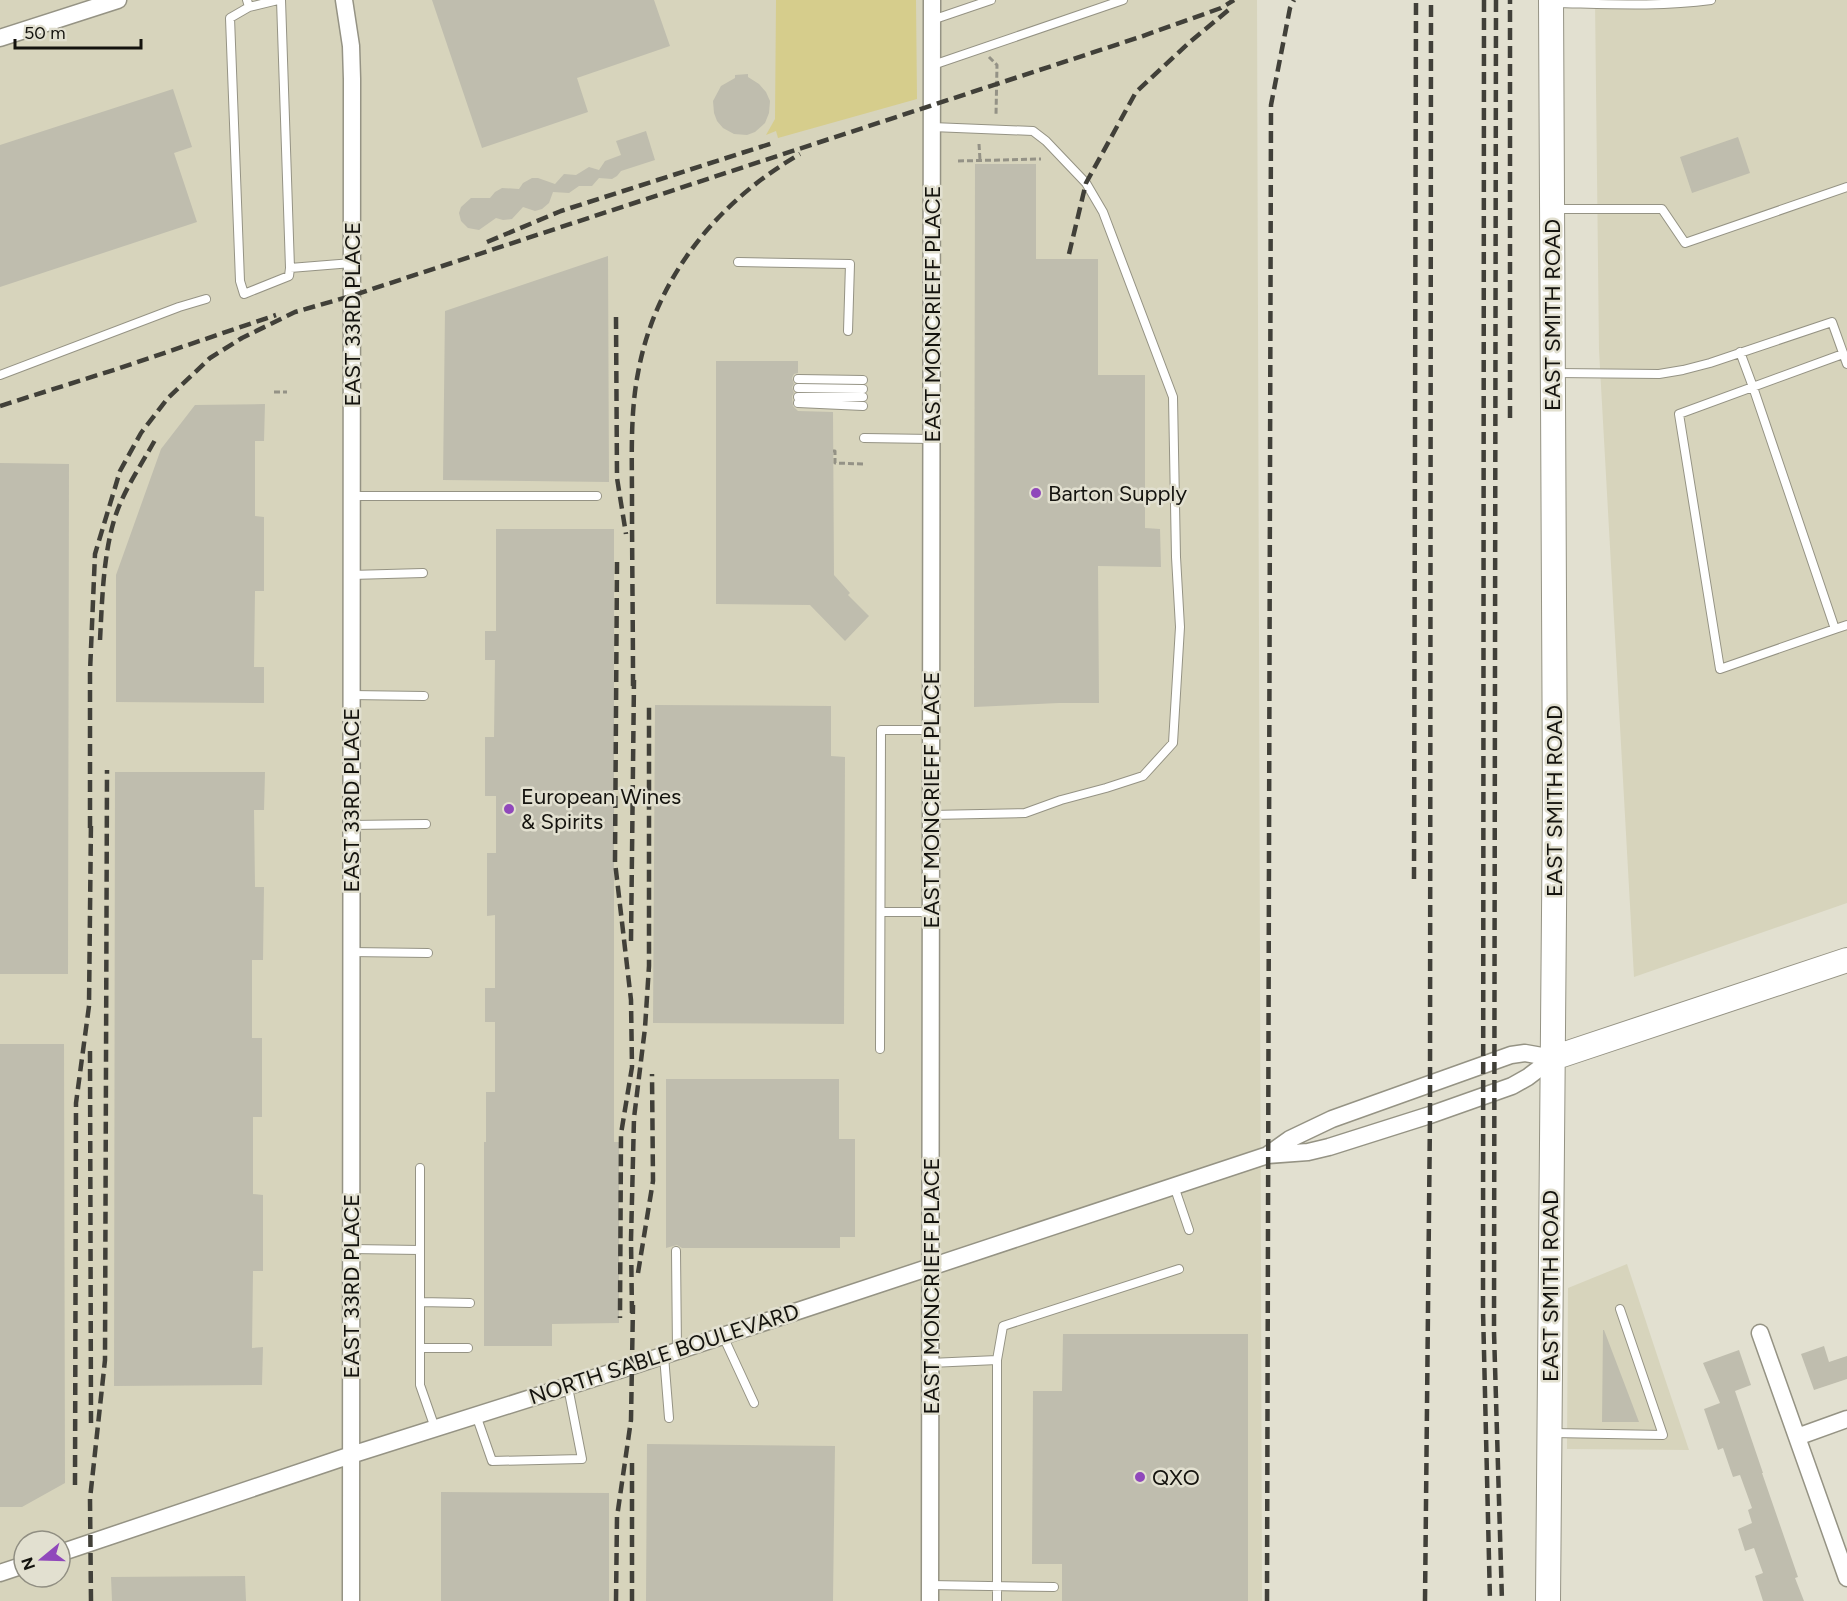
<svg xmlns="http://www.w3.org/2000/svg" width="1847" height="1601" font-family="Figtree,sans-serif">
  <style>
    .built { fill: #d7d4bc; fill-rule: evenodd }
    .green { fill: #d6cd8c }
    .building { fill: #bfbdae }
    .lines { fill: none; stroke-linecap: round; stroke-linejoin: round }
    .lane-casing { stroke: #959384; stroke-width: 10 }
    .street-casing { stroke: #959384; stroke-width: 19 }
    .secondary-casing { stroke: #959384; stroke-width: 26 }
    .path { stroke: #949286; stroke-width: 3; stroke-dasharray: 6 3; stroke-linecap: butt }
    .lane { stroke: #fff; stroke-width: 8 }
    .street { stroke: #fff; stroke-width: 16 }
    .secondary { stroke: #fff; stroke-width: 24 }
    .rail { stroke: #414039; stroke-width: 4.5; stroke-dasharray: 12 6; stroke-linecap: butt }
    .poi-dot { fill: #9048bb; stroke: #e2e0d0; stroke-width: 2 }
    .labels { text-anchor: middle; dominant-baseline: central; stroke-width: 5; stroke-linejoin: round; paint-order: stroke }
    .street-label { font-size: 22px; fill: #14130e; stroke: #e2e0d0 }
    .poi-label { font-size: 22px; fill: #14130e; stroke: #e2e0d0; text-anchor: start }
  </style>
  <rect width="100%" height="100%" fill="#e2e0d0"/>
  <path class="built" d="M0 0H1257L1262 1601H0ZM24 1541H60V1577H24Z
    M1595 0H1847V903L1634 977 1599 350Z
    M1627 1264 1661 1367 1689 1450 1567 1449 1568 1288Z"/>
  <path class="green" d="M776 0H916L917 99 778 138 776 131 766 135 775 119Z"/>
  <path class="building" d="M432 0H654L670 46 577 78 588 112 482 148Z
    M748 74V77L759 84 766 92 770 101 769 113 765 123 755 132 747 135 734 134 723 128 717 121 714 113 713 101 721 86 735 78V75Z
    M173 89 192 147 174 153 197 222 0 287V145Z
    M646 131 655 160 621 171 617 176 612 179 599 178 592 186H579L569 193 553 192 549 203 542 209 535 211 523 207 512 219 503 220 496 218 479 230 468 228 461 221 459 213 461 207 471 198H490L495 192 502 188 519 189 523 183 532 178H538L555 184 564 174 576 175 589 167 599 170 605 161 621 155 616 141Z
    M1738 137 1750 173 1692 193 1680 157Z
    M975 164H1036V259H1098V375H1145V528L1160 529 1161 567 1098 566 1099 703H1059L974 707Z
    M608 256 609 482 443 480 445 311Z
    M716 361H798V373L794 374 792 378 794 384 792 387 794 393 792 396 793 406 798 411 833 412 834 575 850 593 848 595 869 616 845 641 810 605 716 604Z
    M265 404 264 441H255V516L264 517V591H255L254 667H264V703L116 702V575L161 449 195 405Z
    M0 463 69 464 68 974H0Z
    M496 529H614V1142H619V1323L552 1324V1346H484V1142H486V1092H495V1022H485V988H495V915L487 916V853H496V796H485V737H494L495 660H485V631H496Z
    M655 705 831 706V756L845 757 844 1024 653 1023Z
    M115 772H265L264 810H254L255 887H264L263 960H252V1038H262V1117H253V1194L263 1195V1271H253L252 1348 263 1347 262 1385 114 1386Z
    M0 1044H64L65 1483 22 1507H0Z
    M666 1079H839V1139H855V1237H840V1248H682L677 1245 666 1248Z
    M1603 1330H1604L1639 1422H1602Z
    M1063 1334H1248V1601H1062V1564H1032L1033 1391H1062Z
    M1824 1346 1829 1362 1847 1356V1379L1814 1390 1801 1354Z
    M1739 1350 1751 1385 1735 1391 1763 1473H1762L1798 1577 1795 1578 1804 1601H1763L1755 1576 1763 1573 1754 1548 1745 1551 1738 1529 1752 1523 1748 1510 1752 1508 1740 1475 1733 1477 1723 1448 1718 1450 1704 1409 1720 1403 1703 1363Z
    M647 1444 835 1446 833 1601H646Z
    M441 1492 609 1493V1601H441Z
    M245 1576 246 1601H112L111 1577Z"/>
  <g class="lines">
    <defs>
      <path id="lane" d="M247 0 249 7 278 0
        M281 0 290 268 352 263
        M1554 3C1607 4 1659 7 1711 0
        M249 7 230 18 240 281 244 294 289 276 290 268
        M932 20 991 0
        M933 65 1123 0
        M1553 209H1662L1685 243 1847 187
        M738 262 850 264 848 331
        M1740 352 1753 387 1835 629 1720 669 1679 414 1843 354
        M1556 373 1659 374 1683 370 1710 363 1832 322 1847 364
        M0 375 179 307 206 299
        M798 379 863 380
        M798 388 863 389
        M798 397H863
        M798 403 863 406
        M864 438 932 439
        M351 496H597
        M351 575 423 573
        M1835 629 1847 625
        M351 695 424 696
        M931 815 1025 813 1061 800 1106 788 1143 776 1173 743 1180 627 1176 557 1173 397 1103 212 1086 183 1046 141 1033 131 932 127
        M351 825 426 824
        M881 912H931
        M351 952 428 953
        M880 1049 881 730H931
        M420 1168V1385L435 1428
        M1174 1186 1189 1230
        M351 1249 420 1250
        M676 1251 677 1351
        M420 1302 470 1303
        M723 1336 754 1403
        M420 1348H468
        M664 1356 669 1418
        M930 1363 997 1360
        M476 1415 492 1461 582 1459 568 1387
        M1553 1433 1663 1435 1620 1309
        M930 1585 1054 1587
        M997 1601V1360L1003 1326 1179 1269"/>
      <path id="street" d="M344 0 351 46 352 79 351 1601
        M0 38 118 0
        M1269 1154 1290 1139 1332 1119 1511 1055 1525 1053 1553 1058
        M1760 1333 1847 1578
        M1797 1437 1847 1419
        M60 1553 351 1455 632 1366 1268 1155 1308 1152 1329 1147 1430 1115 1512 1086 1528 1077 1553 1058
        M0 1573 24 1565
        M930 1601 932 0"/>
      <path id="secondary" d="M1553 1058 1847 960
        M1548 1601 1555 799 1551 0"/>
    </defs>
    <use href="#lane" class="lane-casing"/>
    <use href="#street" class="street-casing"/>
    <use href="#secondary" class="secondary-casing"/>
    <path class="path" d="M989 57 997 65 996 115
      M979 144 980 160
      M958 161 1041 159
      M274 392H287
      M833 451H835V463L864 464"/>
    <use href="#lane" class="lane"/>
    <use href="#street" class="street"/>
    <use href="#secondary" class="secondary"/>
    <path class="rail" d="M1484 0 1483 1310 1490 1601
      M1496 0 1494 1332 1502 1601
      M487 242 561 211 776 142
      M1069 254 1086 183 1136 92 1191 41 1231 8
      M616 317 617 478 626 534
      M0 406 120 368 276 315
      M1510 418V0
      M617 562 615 862 631 1000 632 1067 621 1134 620 1318
      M100 640C102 603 103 560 113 524 121 494 140 467 155 440
      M633 686C633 624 632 562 632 500 632 458 630 414 638 373 655 278 717 202 800 154
      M90 828V672L95 554 120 471 141 433 168 398 210 358 242 338 295 312 351 296 1140 37 1221 8 1234 0
      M1414 879 1416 0
      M631 941 634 680
      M90 1051 91 1426
      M638 1273 653 1181 652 1074
      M632 1313 631 1240 634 1118 645 1028 649 966V706
      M75 1485 76 1103 89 1006 91 820
      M91 1601 90 1499 105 1360 107 770
      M616 1601 617 1517 631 1420 633 1305
      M632 1601V1460
      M1267 1601 1271 105 1290 8 1294 0
      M1425 1601 1430 1115 1431 0"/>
  </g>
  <g class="poi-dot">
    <circle cx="1036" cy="493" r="6"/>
    <circle cx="509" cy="809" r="6"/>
    <circle cx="1140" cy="1477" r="6"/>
  </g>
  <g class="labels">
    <g class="street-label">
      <text transform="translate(352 314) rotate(-90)">EAST 33RD PLACE</text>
      <text transform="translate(932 314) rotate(-90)">EAST MONCRIEFF PLACE</text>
      <text transform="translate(1552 315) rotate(-90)">EAST SMITH ROAD</text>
      <text transform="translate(351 800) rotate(-90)">EAST 33RD PLACE</text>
      <text transform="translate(931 800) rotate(-90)">EAST MONCRIEFF PLACE</text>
      <text transform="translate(1554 801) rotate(-90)">EAST SMITH ROAD</text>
      <text transform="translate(351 1286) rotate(-90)">EAST 33RD PLACE</text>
      <text transform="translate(931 1286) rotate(-90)">EAST MONCRIEFF PLACE</text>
      <text transform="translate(1550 1286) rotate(-90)">EAST SMITH ROAD</text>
      <text transform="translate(664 1354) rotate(-18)">NORTH SABLE BOULEVARD</text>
    </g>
    <g class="poi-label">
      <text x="1048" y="493">Barton Supply</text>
      <text x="521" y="796">European Wines<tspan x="521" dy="25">&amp; Spirits</tspan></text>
      <text x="1152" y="1477">QXO</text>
    </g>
  </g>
  <g transform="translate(42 1559) rotate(251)"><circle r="28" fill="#e2e0d0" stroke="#908e82" stroke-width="1.5"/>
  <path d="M0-4.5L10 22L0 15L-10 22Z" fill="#9048bb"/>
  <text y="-9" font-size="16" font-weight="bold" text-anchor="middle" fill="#14130e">N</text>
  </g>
  <path d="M15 39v9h126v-9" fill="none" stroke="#14130e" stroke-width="3"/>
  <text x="24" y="39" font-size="18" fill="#14130e" stroke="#e2e0d0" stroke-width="4.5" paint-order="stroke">50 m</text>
</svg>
